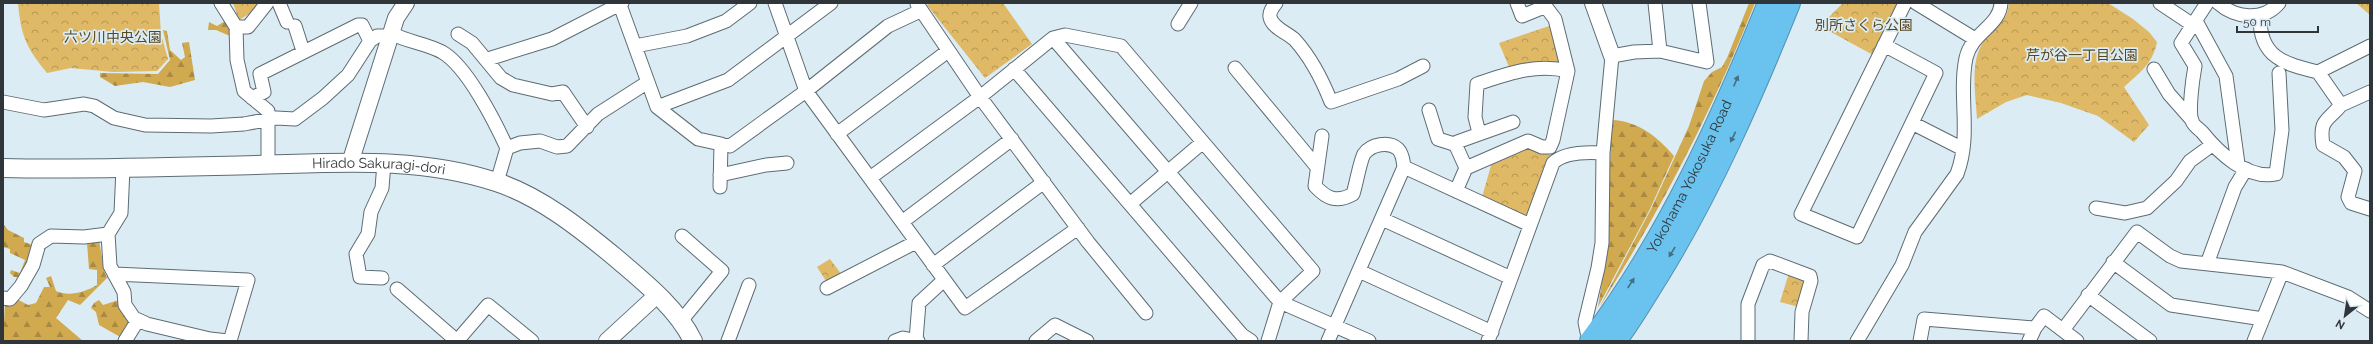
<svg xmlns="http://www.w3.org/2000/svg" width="2373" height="344" font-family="Raleway,'Noto Sans JP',sans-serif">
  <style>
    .forest { fill: url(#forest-firs) }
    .park { fill: url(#park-crowns) }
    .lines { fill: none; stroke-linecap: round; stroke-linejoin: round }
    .minor-casing { stroke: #5d6c73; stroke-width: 15 }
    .tertiary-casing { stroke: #5d6c73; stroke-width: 18 }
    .secondary-casing { stroke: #5d6c73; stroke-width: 20 }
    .motorway-casing { stroke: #5591af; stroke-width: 24 }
    .minor { stroke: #fff; stroke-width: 13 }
    .tertiary { stroke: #fff; stroke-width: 16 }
    .secondary { stroke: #fff; stroke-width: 18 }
    .motorway { stroke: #69c3ee; stroke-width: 22 }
    .oneway { fill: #466e81 }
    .labels { text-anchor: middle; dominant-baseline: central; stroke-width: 3.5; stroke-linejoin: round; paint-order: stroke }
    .park-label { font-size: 14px; fill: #584721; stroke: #dcecf5 }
    .street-label { font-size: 14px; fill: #2f3539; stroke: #dcecf5 }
  </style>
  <defs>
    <pattern id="forest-firs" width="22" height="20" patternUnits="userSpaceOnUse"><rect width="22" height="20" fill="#d1a94e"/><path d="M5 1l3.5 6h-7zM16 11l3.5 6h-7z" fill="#aa8a42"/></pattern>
    <pattern id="park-crowns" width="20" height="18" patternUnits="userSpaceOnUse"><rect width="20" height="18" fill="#dfb965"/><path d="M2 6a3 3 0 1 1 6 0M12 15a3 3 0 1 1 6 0" fill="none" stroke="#b59754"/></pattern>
  </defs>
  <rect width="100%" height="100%" fill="#dcecf5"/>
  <path class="forest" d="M1749 3H1755C1713 110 1660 211 1599 308L1651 209 1689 126 1704 81 1712 72 1722 67 1727 58Z
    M225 21 233 34 230 36 216 30H208L209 22 217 26Z
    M163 30 167 31 170 50 181 60 185 57 182 43 189 42 195 80 170 87 143 82 115 86 100 77V73L158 74 170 60Z
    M1612 120C1638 121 1658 137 1674 156L1650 209 1598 307 1606 258Z
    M4 225 8 230 24 238V242L33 245 23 277H14L10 273 11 270 20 273 25 260 10 253V249L3 247Z
    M99 240 104 271 107 278 80 305 68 300 56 318 83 341H3L5 303 15 298 28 305 36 303 44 287H50L46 278 51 276 56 291C69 297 85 292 97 285V270L89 269 87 243Z
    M99 300 103 305 119 300C120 312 124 316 133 322L122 338 99 325 96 312 91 308 94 303Z"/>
  <path class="park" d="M18 3H159L161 34 168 59 157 71 113 72 71 68 47 73C26 47 21 36 18 3Z
    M233 3H267L239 20Z
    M932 3H1003L1032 44 985 78 927 5Z
    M1843 3H1899L1873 55 1820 26Z
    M2009 3H2108L2133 19 2149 32 2157 42C2153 64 2139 73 2124 87L2149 125 2134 142 2098 116 2061 103 2027 95 2006 102 1977 119C1976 97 1970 66 1981 46 1990 29 2007 26 2009 3Z
    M2356 3H2370V15Z
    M1552 25 1563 62 1509 67 1499 43Z
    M1527 146 1546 151 1552 157 1527 218 1482 197 1492 162Z
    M830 259 842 275 828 284 817 267Z
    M1789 273 1803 277 1806 282 1799 307 1780 302Z"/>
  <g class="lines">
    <defs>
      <path id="minor" d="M221 3 236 27 237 60 244 91 268 111V164
        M279 3 287 22
        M775 3 806 91 965 308 1078 228
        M1276 3C1273 7 1269 12 1270 17 1272 28 1288 33 1295 40 1312 59 1322 79 1331 102L1398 79 1423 66
        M1517 3 1522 16 1544 7
        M1543 3 1555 19 1568 71
        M1655 3 1660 51
        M1916 3 1975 39
        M2160 3 2193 25
        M2207 3 2181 43 2195 66C2193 77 2188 111 2192 121 2193 125 2199 129 2202 132 2218 152 2247 180 2276 174L2282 130 2279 73
        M2218 3C2235 18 2263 22 2279 3
        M917 4 980 97 1088 242 1146 313
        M620 5 657 107 698 139 730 146 806 91 888 26 920 11
        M2260 16C2259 57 2284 64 2318 72L2370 46
        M2196 21 2226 76 2238 164
        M1178 24 1191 3
        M295 26 303 51
        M236 27H248L267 3
        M391 33C407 42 425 43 442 52 467 66 495 122 507 148
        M458 34 472 43 501 78 513 85 552 94 563 92 587 127
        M1053 38 1280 302 1369 341
        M1884 45 1936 73 1857 237 1801 214 1905 3
        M635 46 687 36 726 21 750 3
        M488 59 552 39 622 3
        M1235 68 1317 167
        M1014 69 1242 335 1251 341
        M2154 69 2169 94 2192 120
        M2318 72 2341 105 2370 92
        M252 98 264 92 260 74 358 25H362L370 41
        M3 102 44 110 84 104 94 106 114 118 145 125 211 126 244 124 276 118 295 119 323 98 348 75 370 41 377 36H390
        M2341 105C2327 122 2319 119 2323 145L2344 157 2355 171 2348 197 2351 203 2370 209
        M657 107 728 80 831 3
        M1429 110 1438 139 1457 145
        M1912 123 1963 149
        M837 134 948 51
        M1322 136 1315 186C1327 199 1337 203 1353 194 1356 185 1360 161 1364 154 1371 144 1389 141 1398 149 1403 154 1403 161 1404 167L1530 225
        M123 168 121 213 108 234 110 266 124 292 125 305 134 318 147 324 210 339 228 341
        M1466 168 1457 148V142L1513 122
        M720 175 766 165 787 163
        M870 178 980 97 1053 38 1065 35 1121 46 1313 271 1280 302 1268 341
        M497 182 507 148 520 143 540 141 557 147 567 146 598 114 648 82
        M720 187 721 144
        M1456 191 1466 168 1528 141 1542 147H1550L1553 140 1568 71C1536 63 1507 74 1477 84L1475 117 1479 133
        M1130 204 1203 142
        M2096 208 2125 213 2147 208 2176 181 2190 161 2212 145
        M1382 219 1511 278
        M902 222 1012 139
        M2113 262 2171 305 2263 319
        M2207 264 2235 187 2246 169
        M933 265 1044 182
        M1359 271 1492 332
        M114 274 248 280 230 341
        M382 278 360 277 356 254 368 234 371 212 382 188 384 163
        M827 288 916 242
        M397 289 457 341 488 305 532 341
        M2088 295 2150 341
        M3 298 10 299 21 286 33 265 39 244 51 236 84 237 108 234
        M681 321 722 271 682 236
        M2063 330 2137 232 2170 256 2181 261 2282 272 2348 297 2370 311
        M1587 332 1585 322 1598 268 1602 243 1603 153 1612 56 1634 52 1660 51 1707 62 1699 3
        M916 340 919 303 944 280
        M125 341 138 320
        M728 341 749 285
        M895 341 903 338 918 341
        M1036 341 1055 325 1087 341
        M1328 341 1404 167
        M1488 341 1553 163C1564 152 1587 152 1603 153
        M1748 341V304L1763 265 1770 261 1810 276 1811 281 1802 312 1801 341
        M1857 341 1902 265 1915 232 1957 174C1972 134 1958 96 1966 58 1972 32 2000 26 2001 3
        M1920 341 1924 319 2035 328 2044 316 2077 341
        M2029 341 2035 328
        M2254 341 2282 272"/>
      <path id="tertiary" d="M1593 3 1612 56
        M350 163 396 18 406 3
        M607 341 657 295"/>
      <g id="secondary">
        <path id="s1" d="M3 168C87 170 172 167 256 165 336 163 418 156 496 182 540 196 581 229 616 258 644 282 677 308 693 341"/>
      </g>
      <g id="motorway">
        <path id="s2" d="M1591 341C1668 239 1721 121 1769 3"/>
        <path d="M1615 341C1631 320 1644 297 1658 275 1711 189 1751 97 1789 3"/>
      </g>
    </defs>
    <use href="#minor" class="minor-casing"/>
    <use href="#tertiary" class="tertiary-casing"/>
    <use href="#secondary" class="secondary-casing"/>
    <use href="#motorway" class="motorway-casing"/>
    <use href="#minor" class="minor"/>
    <use href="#tertiary" class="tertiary"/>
    <use href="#secondary" class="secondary"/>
    <use href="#motorway" class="motorway"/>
  </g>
  <defs><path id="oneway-solid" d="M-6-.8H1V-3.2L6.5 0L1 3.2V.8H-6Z"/></defs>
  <g class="oneway">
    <use href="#oneway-solid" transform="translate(1736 81) rotate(-67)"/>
    <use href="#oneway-solid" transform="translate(1733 137) rotate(116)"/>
    <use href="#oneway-solid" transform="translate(1672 252) rotate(122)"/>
    <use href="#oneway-solid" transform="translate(1631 283) rotate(-57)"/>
  </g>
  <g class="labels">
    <g class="park-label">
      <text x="1864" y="25">別所さくら公園</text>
      <text x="113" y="37">六ツ川中央公園</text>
      <text x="2082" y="55">芹が谷一丁目公園</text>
    </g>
    <g class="street-label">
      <text stroke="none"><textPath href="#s1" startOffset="376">Hirado Sakuragi-dori</textPath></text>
      <text stroke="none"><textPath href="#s2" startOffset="192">Yokohama Yokosuka Road</textPath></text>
    </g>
  </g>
  <rect width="2373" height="344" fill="none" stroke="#2f3539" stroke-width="8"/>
  <g transform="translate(2345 316) rotate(210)" stroke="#dcecf5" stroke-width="3" paint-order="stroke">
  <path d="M0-3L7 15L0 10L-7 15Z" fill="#2f3539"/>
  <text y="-6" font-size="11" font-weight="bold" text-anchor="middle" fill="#2f3539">N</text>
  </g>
  <path d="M2237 26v6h81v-6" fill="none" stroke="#2f3539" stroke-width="2"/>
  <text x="2243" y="26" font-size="12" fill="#2f3539" stroke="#dcecf5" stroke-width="3" paint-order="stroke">50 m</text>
</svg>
